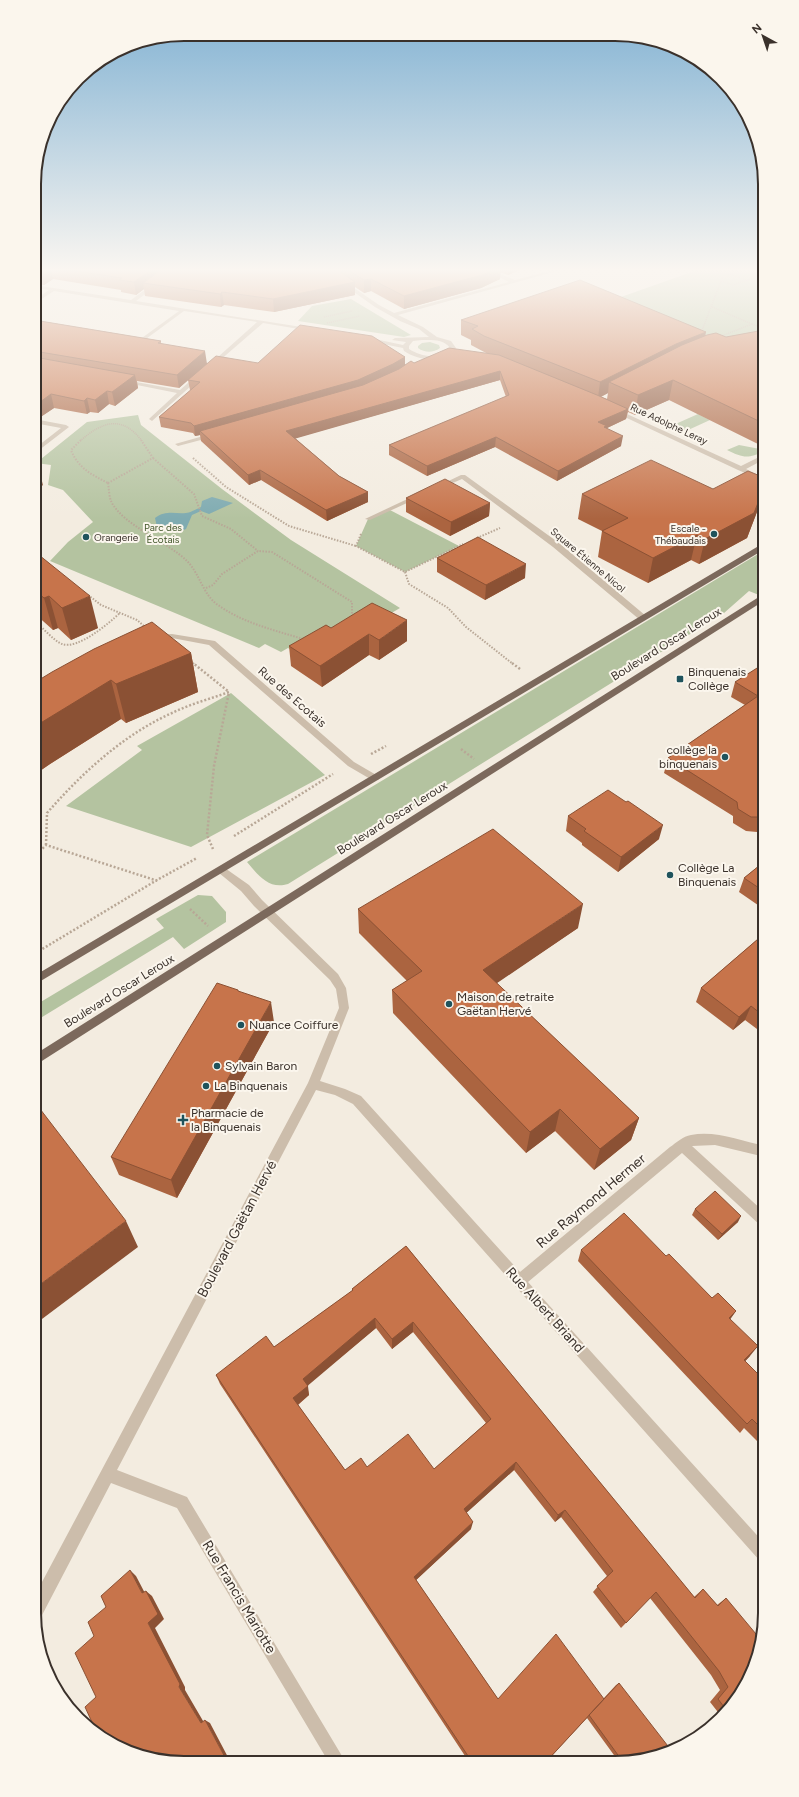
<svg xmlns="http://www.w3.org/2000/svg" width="799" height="1797" font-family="Figtree,sans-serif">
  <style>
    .green { fill: #b4c3a0 }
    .water { fill: #7fabb1 }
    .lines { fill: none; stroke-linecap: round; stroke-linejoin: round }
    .path-far3 { stroke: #b8a796; stroke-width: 1.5; stroke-dasharray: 1 1; stroke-linecap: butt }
    .path-far2 { stroke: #b8a796; stroke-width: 2; stroke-dasharray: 1.5 1.5; stroke-linecap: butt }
    .path-far1 { stroke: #b8a796; stroke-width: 2.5; stroke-dasharray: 2 2; stroke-linecap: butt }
    .path { stroke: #b8a796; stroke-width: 3; stroke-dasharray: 2.5 2.5; stroke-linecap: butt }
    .minor { fill: #ccbdab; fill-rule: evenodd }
    .major { fill: #7c695c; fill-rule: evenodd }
    .wall { fill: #ab6440; fill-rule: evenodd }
    .shaded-wall { fill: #8b5134 }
    .building { fill: #c7744b; stroke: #8b5134; fill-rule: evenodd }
    .poi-dot { fill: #1f535c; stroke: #fbf6ed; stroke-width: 1.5 }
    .labels { text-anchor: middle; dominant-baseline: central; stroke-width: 4; stroke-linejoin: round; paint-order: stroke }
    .far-street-label { font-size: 10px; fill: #3a312b; stroke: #fbf6ed }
    .far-park-label { font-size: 10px; fill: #45592e; stroke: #fbf6ed }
    .far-poi-label { font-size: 10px; fill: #3a312b; stroke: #fbf6ed; text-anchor: end }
    .street-label { font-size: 12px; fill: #3a312b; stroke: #fbf6ed }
    .poi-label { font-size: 12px; fill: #3a312b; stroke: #fbf6ed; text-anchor: start }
    .near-street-label { font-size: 14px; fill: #3a312b; stroke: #fbf6ed }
    .rim { fill: none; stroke: #3a312b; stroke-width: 2 }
  </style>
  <rect width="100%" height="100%" fill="#f3ece0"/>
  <path class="green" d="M703 268H750L760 274 765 275V331L709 347 604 303Z
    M351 299 411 335 404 337 298 321 312 306Z
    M430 342 439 345 440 348C433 353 425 353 418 348V346L422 343Z
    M698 414 710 420 686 431 671 426Z
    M138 415 141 425 222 489 291 540 400 608 332 648 305 658 288 648 281 652 265 644 259 648 50 561 68 542 93 522 63 490 48 485 51 465 36 463 87 422Z
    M739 445 765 450V451C748 459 743 458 727 450Z
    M388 509 459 546 405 572 356 546 368 519Z
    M765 550V579L762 581 765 582V591L759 595 749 591 724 613 288 884C269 890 258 875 247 862Z
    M231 693 325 775 191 847 66 806 142 750 137 746Z
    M198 895 212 896 226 912V922L184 949 173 937 34 1022V1006L164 928 156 919Z"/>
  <path class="water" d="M212 497 233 503 209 514 201 511 192 515 186 529C175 534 169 533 157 527L155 518C166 510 174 514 186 513 190 513 196 509 201 507L202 501Z"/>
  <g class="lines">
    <path class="path-far3" d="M724 272 746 280 765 282
      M758 276H765
      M721 281 733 285 758 276 737 268
      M712 307 752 324 719 337
      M324 317 352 311
      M327 323 360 316
      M752 324 765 329
      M701 333 726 268
      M80 441C103 421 122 415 142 441"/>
    <path class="path-far2" d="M81 440 71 450C78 468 92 475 108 483
      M153 458 194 494 202 516 231 529 258 551
      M193 458 226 487 289 526 356 546
      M108 483C109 489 109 496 111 501 122 525 168 542 187 561 200 574 203 595 218 605 243 623 274 630 303 639
      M108 483 153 458 141 440
      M361 534 356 546 405 572 463 544
      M477 538 500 528
      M405 572 409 584 448 608 466 627 513 664
      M206 588 213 585 222 574 258 551 272 552 352 602V616
      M88 595 101 605 137 620 144 626
      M34 620C41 626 54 641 62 644 78 650 109 623 120 613
      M191 661 194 664"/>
    <path class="path-far1" d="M512 663 520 669
      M461 749 474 759
      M371 754 386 746
      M234 836 333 774
      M46 845 47 813C82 773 123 735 172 713 190 704 210 699 229 692L193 663
      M213 849 207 835 214 766 229 692
      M34 857 46 845 158 881
      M190 909 208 926
      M39 951 157 880 197 858"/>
    <path class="path" d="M34 954 41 950"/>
    <path class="minor" d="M320 268H325L379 305 394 313 509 282 481 268H486L515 280 561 268H568L398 315 423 327 437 337 451 341 456 348C444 364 419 361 404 351L403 348 368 341 367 340 370 338 403 345 406 342 392 340 395 338 429 337 419 329 400 321 375 307ZM422 340C432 340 444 339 450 348 440 360 421 357 409 349V346L413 341Z
      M154 283 156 286 136 301 314 329 311 331 263 323 211 368 209 367V365L257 322 184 311 135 347 131 345V343H135L179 311 54 291 34 304V300L49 290 34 288V285L131 300Z
      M197 375 202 376 152 421 149 419 150 418 177 393 122 382 125 380 180 390Z
      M616 409 741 466 765 454V459L746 469 762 477 757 478 738 470 614 412V410Z
      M34 419 66 425 69 427 34 454V449L61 428 34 423Z
      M214 433 217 435 216 436 178 446 175 444Z
      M461 475H465L559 543 646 616V620H640L553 547 462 479 441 488 436 487Z
      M418 494 420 495V497L370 520 365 519Z
      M172 634 215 641 354 762 378 776 380 778 378 780H372L348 766 209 645 172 638 156 639 152 637 156 635Z
      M222 866 249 885 262 900 338 974 346 988 349 1008 320 1081 345 1089 361 1096 520 1272 670 1147C676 1143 683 1136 691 1135 715 1130 742 1141 765 1146V1157L715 1145 692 1146 765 1213V1228L761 1226 682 1153 528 1282 765 1544V1564L760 1561 353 1104 335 1095 316 1090 117 1470 187 1497 345 1761H328L177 1508 111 1483 40 1619 35 1620 34 1597 308 1083 339 1008 336 989 330 980 254 906 241 891 219 873 217 870Z"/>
    <path class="major" d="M762 544H765V549L34 985V976Z
      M762 595H765V600L34 1066V1055Z"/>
  </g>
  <path class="wall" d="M34 268H524L508 275 500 272V279L481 288 404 309 371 291 364 293 355 287V295L274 312 224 305 221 307 145 296 144 289 136 295 121 292V290L53 279 44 285 34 284Z
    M34 320 161 341V344L207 363H258L405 357V365L414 363 488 354 471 345V340L461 335V320L726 337 765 331V445L762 446 669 400 635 415 628 412 626 419 607 428 621 446 557 481 495 447 427 476 389 455V445L506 397 500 380 295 438 339 476 368 492V502L327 521 261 480 249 485 201 441 200 435 195 436 193 433 161 427 159 417 191 390H190L188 380 179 388 137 381 138 388 115 406 109 404 98 413 90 412 87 414 54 408 39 418H34ZM608 393 607 399 601 397Z
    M765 478V488L760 504 747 538 699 564 691 560 648 583 598 557 602 531 578 519 582 494 713 489Z
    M406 498 490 503 489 516 450 536 406 512Z
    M34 551 98 628 71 640 58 628 53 630 34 613Z
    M437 558 525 578 485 600 437 572Z
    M331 628 407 641 379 660 369 655 322 687 291 666 289 646Z
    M191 653 198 692 126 723 121 719 50 764 34 775V683Z
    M765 663V837L757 832 746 831 733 823V816L664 773 668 758 745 705 731 697 735 682Z
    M626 802 659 839 618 872 582 845V843L566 831 568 816Z
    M765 861V910L739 892 744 878Z
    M358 909 578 928 496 983 639 1118 631 1140 594 1170 555 1131 526 1153 393 1013 392 990 407 981 359 933Z
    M765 933V1035L745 1020 733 1030 696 1002 701 988Z
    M239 992 274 1022 177 1198 119 1175 111 1157Z
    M695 1209 738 1222 718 1240 692 1215Z
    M406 1246 694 1597 703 1589 717 1605 726 1598 734 1704 721 1716 710 1702 720 1690 711 1675 650 1598 621 1628 593 1592 607 1576 561 1517 555 1522 514 1470 466 1513 471 1529 416 1580 498 1699 604 1698 616 1685 619 1683 654 1758 619 1762 587 1718 545 1763 469 1762 220 1384 216 1375 274 1347 352 1291V1289ZM376 1328 392 1349 413 1332 486 1423 434 1469 367 1467 345 1470 298 1405 309 1395 307 1385Z
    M581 1250 666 1256 712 1298 736 1311 730 1319 750 1356 745 1361 765 1381V1449L744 1428 740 1433 578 1261Z"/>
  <path class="shaded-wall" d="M48 268H50L53 279 44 285 41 272Z
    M154 268H170L143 283 144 289 136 295 134 282Z
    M498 268H501L500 279 481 288 404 309V296Z
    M508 268H524L508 275Z
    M371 279V291L364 293V280Z
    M355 282V295L274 312 273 299Z
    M222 292 224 305 221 307 220 294Z
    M706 332 703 348 609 382 608 393 598 398 600 382 676 344Z
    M205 351 207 364 179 388 177 375Z
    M405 357V366L358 390 200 431V435L195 436 194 426Z
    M500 371V380L287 441 286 431Z
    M135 375 138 388 115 406 112 392Z
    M673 380 669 400 635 415 638 395Z
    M107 391 109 404 98 413 95 400Z
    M51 394 54 408 39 418 36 405Z
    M87 398 90 412 87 414 84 401Z
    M628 409 626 419 607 428 606 436 598 422Z
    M765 435V445L762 446Z
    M623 436 621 446 557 481 558 471Z
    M496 437 495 447 427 476V466Z
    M34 455H35L43 485 34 493Z
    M260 470 261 480 249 485 248 475Z
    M765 485V488L760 504 747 538 699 564 705 539Z
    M368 492V502L327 521 326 510Z
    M490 503 489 516 450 536 451 522Z
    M697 535 691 560 648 583 653 558Z
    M526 564 525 578 485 600 486 585Z
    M49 596 58 628 53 630 44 598Z
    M90 596 98 628 71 640 62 608Z
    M407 620V641L379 660V640Z
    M369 634V655L322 687 320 666Z
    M191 653 198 692 126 723 116 684Z
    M111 680 121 719 50 764 34 775V727Z
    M663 825 659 839 618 872 621 857Z
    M583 904 578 928 481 994 483 970Z
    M271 1002 274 1022 177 1198 171 1180Z
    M751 1006 745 1020 733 1030 739 1017Z
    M560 1109 555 1131 526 1153 530 1132Z
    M639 1118 631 1140 594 1170 600 1149Z
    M741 1216 738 1222 718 1240 722 1234Z
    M126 1221 138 1247 34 1325V1289Z
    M736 1311 729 1321V1318Z
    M375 1318 376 1328 305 1388 303 1379Z
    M413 1322V1332L392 1349V1339Z
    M758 1346 750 1356 737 1370 744 1360Z
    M308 1386 309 1395 295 1407 293 1398Z
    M516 1462 514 1470 463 1516 464 1509Z
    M565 1510 561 1517 555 1522 558 1515Z
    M473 1522 471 1529 414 1582V1577Z
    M130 1570 136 1576 148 1599 142 1593Z
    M146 1591 152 1596 164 1619 155 1628 185 1687V1690L206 1726 201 1723 179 1687 148 1623Z
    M205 1720 210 1723 230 1761H227Z"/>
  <path class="building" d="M34 268H48L41 272 34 271Z
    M56 268H154L134 282 119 280 122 278Z
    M164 268H335L355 282 273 299 222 292 220 294 143 283Z
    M345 268H498L482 275 404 296 371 279 364 280Z
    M580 280 706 332 676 344 600 382 484 336 472 329 478 326 461 320Z
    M34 320 161 341 158 343 205 351 177 375 34 351Z
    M300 325 372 336 405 357 393 364 358 380 194 426 191 423 159 417 200 382 188 380 216 356 258 363Z
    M764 330 765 331V424L673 380 638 395 609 382 682 345 707 335 716 333 726 337Z
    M449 348 499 355 597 395 628 409 598 422 607 426 604 427 623 436 558 471 496 437 427 466 389 445 509 395 500 371 286 431 339 476 368 492 326 510 260 470 248 475 200 431 363 385 399 369 411 361 414 363Z
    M34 357 135 375 112 392 107 391 95 400 87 398 84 401 51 394 36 405H34Z
    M651 460 713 489 748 471 765 478V485L754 513 705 539 697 535 653 558 602 531 628 518 582 494Z
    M445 479 490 503 451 522 406 498Z
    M478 537 526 564 486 585 437 558Z
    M34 551 90 596 62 608 49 596 44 598 34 590Z
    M372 603 407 620 379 640 369 634 320 666 289 646 326 625 331 628Z
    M152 622 191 653 116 684 111 680 34 727V683L52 672 94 649Z
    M765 663V819L762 817H751L738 809 737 802 668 758 758 696 735 682Z
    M608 790 626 802 628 801 663 825 621 857 584 831 586 829 568 816Z
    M493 829 583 904 483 970 639 1118 600 1149 560 1109 530 1132 392 990 422 971 358 909Z
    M765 861V892L744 878Z
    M765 933V1017L751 1006 739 1017 701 988Z
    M217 983 238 990V991L271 1002 171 1180 111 1157Z
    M37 1105 126 1221 34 1289V1106Z
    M715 1191 741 1216 722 1234 695 1209Z
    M624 1213 666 1256 669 1254 712 1298 718 1293 736 1311 729 1318 758 1346 744 1360 765 1381V1432L752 1419 747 1424 581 1250Z
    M406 1246 695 1598 703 1589 718 1606 726 1598 761 1640 754 1670 734 1704 727 1711 718 1699 728 1687 719 1671 656 1592 626 1623 597 1586 613 1571 565 1510 558 1515 516 1462 464 1509 473 1522 414 1577 498 1699 556 1634 604 1699 545 1763 472 1762 216 1375 266 1336 274 1347 353 1290 352 1289ZM375 1318 392 1339 413 1322 491 1419 434 1469 408 1434 367 1467 361 1458 345 1470 293 1398 308 1386 303 1379Z
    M130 1570 142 1593 146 1591 158 1614 148 1623 180 1684 179 1687 201 1723 205 1720 227 1761 155 1760 118 1748 97 1733 85 1707 96 1697 75 1653 94 1636 88 1622 106 1607 101 1596Z
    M619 1683 671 1750 654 1758 623 1762 589 1715Z"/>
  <linearGradient id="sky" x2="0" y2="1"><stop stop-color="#7eb0d2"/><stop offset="0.52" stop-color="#faf6f1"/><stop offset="1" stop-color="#faf6f1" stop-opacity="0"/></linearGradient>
  <rect width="799" height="519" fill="url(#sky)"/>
  <g class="poi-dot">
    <circle cx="714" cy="534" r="4"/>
    <circle cx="86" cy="537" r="4"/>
    <rect x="676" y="675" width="8" height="8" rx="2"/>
    <circle cx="725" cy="757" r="4"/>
    <circle cx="670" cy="875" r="4"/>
    <circle cx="449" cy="1004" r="4"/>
    <circle cx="241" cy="1025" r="4"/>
    <circle cx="217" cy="1066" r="4"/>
    <circle cx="206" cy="1086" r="4"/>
    <path d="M181 1114h4v4h4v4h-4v4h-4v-4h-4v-4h4z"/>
  </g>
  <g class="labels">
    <g class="far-street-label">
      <text transform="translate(669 424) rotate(25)">Rue Adolphe Leray</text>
      <text transform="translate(588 560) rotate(40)">Square Étienne Nicol</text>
    </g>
    <g class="far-park-label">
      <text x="163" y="527">Parc des<tspan x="163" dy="12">Écotais</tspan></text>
    </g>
    <g class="far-poi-label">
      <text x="706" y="528">Escale -<tspan x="706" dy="12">Thébaudais</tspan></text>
      <text x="94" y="537" text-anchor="start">Orangerie</text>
    </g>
    <g class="street-label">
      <text transform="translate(666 644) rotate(-32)">Boulevard Oscar Leroux</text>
      <text transform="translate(292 697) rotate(41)">Rue des Ecotais</text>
      <text transform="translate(392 818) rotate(-32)">Boulevard Oscar Leroux</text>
      <text transform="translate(119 991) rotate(-32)">Boulevard Oscar Leroux</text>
    </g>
    <g class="poi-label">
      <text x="688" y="672">Binquenais<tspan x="688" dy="14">Collège</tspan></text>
      <text x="717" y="750" text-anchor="end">collège la<tspan x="717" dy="14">binquenais</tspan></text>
      <text x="678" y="868">Collège La<tspan x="678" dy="14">Binquenais</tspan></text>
      <text x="457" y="997">Maison de retraite<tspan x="457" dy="14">Gaëtan Hervé</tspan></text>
      <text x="249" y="1025">Nuance Coiffure</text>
      <text x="225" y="1066">Sylvain Baron</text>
      <text x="214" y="1086">La Binquenais</text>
      <text x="191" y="1113">Pharmacie de<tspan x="191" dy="14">la Binquenais</tspan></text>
    </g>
    <g class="near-street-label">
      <text transform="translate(591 1201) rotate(-40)">Rue Raymond Hermer</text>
      <text transform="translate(237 1229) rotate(-62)">Boulevard Gaëtan Hervé</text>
      <text transform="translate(545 1310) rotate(48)">Rue Albert Briand</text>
      <text transform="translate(239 1597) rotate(59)">Rue Francis Mariotte</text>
    </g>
  </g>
  <path d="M0 0H799V1797H0ZM184 41H615A143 143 0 0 1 758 184V1613A143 143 0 0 1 615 1756H184A143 143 0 0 1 41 1613V184A143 143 0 0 1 184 41Z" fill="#fbf6ed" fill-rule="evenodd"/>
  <path class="rim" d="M184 41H615A143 143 0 0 1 758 184V1613A143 143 0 0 1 615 1756H184A143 143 0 0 1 41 1613V184A143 143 0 0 1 184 41Z"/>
  <g transform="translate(763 36) rotate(320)" stroke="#fbf6ed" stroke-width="3" paint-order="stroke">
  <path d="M0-3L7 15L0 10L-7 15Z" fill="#3a312b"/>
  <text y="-6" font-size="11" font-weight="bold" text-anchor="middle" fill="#3a312b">N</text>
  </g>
</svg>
